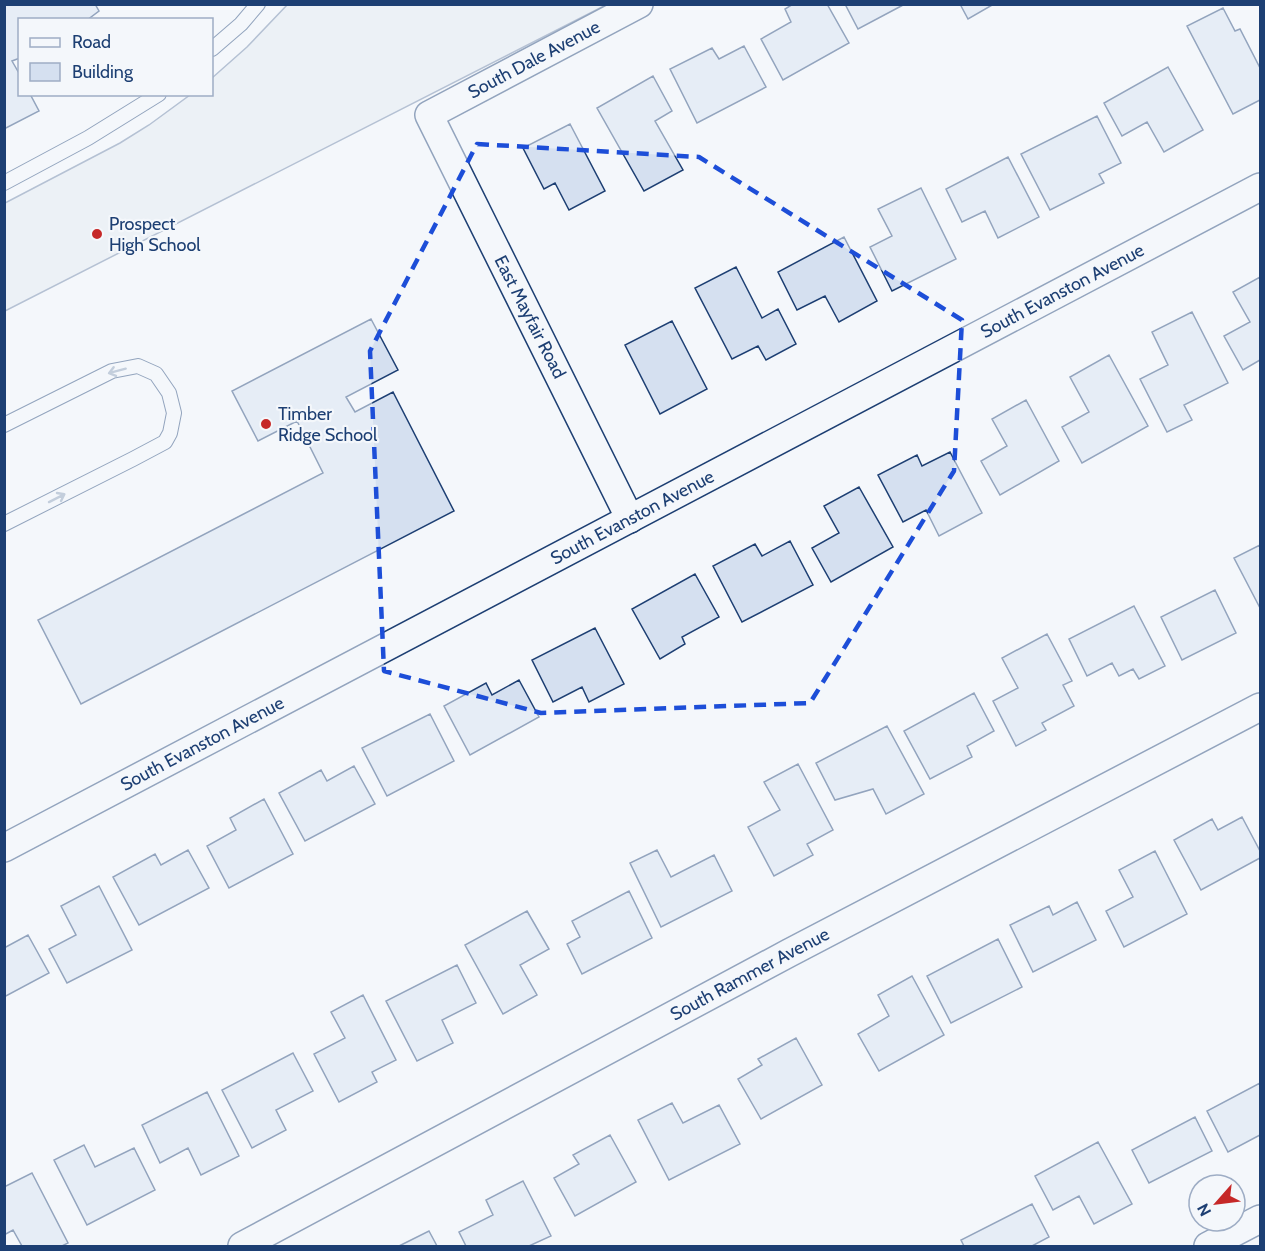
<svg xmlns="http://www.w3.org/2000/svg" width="1265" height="1251" font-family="Cabin,sans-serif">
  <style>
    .parking { fill: #e3e8f0; stroke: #687fa3; stroke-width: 1.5 }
    .building { fill: #d5e0f0; stroke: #1d3f73; stroke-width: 1.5 }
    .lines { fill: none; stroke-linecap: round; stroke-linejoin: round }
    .lane-casing { stroke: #1d3f73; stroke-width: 16 }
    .street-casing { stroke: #1d3f73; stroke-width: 30 }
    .lane { stroke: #f4f7fb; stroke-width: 14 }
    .street { stroke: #f4f7fb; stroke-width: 27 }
    .oneway { stroke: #889bb7 }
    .marked { fill: none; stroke: #1d4ed8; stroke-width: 4.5; stroke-dasharray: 12 8; stroke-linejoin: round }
    .poi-dot { fill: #c62828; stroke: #f4f7fb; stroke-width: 2 }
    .labels { text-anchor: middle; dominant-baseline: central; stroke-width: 4.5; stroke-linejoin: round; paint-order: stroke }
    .street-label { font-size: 18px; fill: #1d3f73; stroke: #f4f7fb }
    .poi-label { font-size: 18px; fill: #1d3f73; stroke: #f4f7fb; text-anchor: start }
  </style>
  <rect width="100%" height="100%" fill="#f4f7fb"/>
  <path class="parking" d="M288 4 606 5 5 311V203L120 143 149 125 190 95 212 94V78L247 47Z"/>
  <path class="building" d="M4 4H95L99 11 87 20H20V58L12 61 20 75V94H30L39 111 4 129Z
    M793 4H827L849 43 783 80 761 39 791 22 785 9Z
    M845 4H905L858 29Z
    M960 4H994L968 19Z
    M1223 8 1235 31 1240 29 1260 68V100L1233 114 1187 26Z
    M744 46 766 87 697 123 670 69 712 48 719 59Z
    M1168 67 1203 130 1164 152 1147 122 1122 136 1104 103Z
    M653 76 672 111 655 121 683 170 644 191 597 108Z
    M1097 116 1121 163 1099 174 1104 183 1050 210 1021 154Z
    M570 124 605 191 569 210 555 183 544 189 523 148Z
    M1008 157 1039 217 998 238 985 211 962 222 946 189Z
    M921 188 956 259 892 291 870 247 892 236 878 209Z
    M844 237 877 301 839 322 825 296 797 310 778 272Z
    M736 267 762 318 778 309 796 344 766 360 758 346 732 359 695 288Z
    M1260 277V360L1243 370 1224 336 1250 322 1233 292Z
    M1192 312 1228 383 1184 405 1192 420 1167 432 1140 379 1168 365 1152 332Z
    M371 319 398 370 346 397 355 412 393 392 454 511 81 704 38 620 323 473 297 421 258 441 232 391Z
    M672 321 707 389 660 414 625 345Z
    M1109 355 1148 426 1082 463 1062 427 1089 412 1070 377Z
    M1026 400 1059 461 1000 495 981 461 1007 446 992 419Z
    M950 452 982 513 939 536 926 510 903 522 878 475 917 455 922 466Z
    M859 487 893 547 831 582 812 548 839 533 824 506Z
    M790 541 813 585 742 622 713 566 755 544 762 556Z
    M1260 545V608L1234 558Z
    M695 574 719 617 682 637 685 644 660 659 632 609Z
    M1215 590 1236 633 1182 660 1161 617Z
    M1134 606 1165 666 1139 679 1133 669 1119 676 1112 663 1087 676 1069 639Z
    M595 628 624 684 589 702 582 687 553 702 532 660Z
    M1047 634 1072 681 1063 685 1074 706 1042 723 1046 730 1016 746 993 701 1018 688 1002 658Z
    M519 680 539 717 470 755 444 706 486 683 492 695Z
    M974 693 994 731 967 746 972 757 930 779 904 731Z
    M430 714 454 761 387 796 362 748Z
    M887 726 924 794 886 814 873 789 835 800 816 763Z
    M798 764 833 830 807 844 813 855 774 876 748 827 780 810 764 782Z
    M354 766 375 804 305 841 279 793 321 770 327 781Z
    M264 799 293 854 229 888 207 846 236 830 230 818Z
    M1242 817 1260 851V858L1201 890 1174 840 1212 819 1218 830Z
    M188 850 209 888 139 925 113 877 155 854 161 865Z
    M657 850 671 877 714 855 732 891 661 927 630 863Z
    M1155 851 1187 914 1124 947 1106 911 1133 897 1119 870Z
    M99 886 132 950 67 983 49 949 76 935 61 906Z
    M629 891 652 938 582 974 567 944 580 937 572 921Z
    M1077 902 1096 940 1033 972 1010 925 1049 906 1053 915Z
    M527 911 549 949 520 965 537 995 503 1014 465 945Z
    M28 935 49 973 4 997V948Z
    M998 939 1022 987 951 1023 927 976Z
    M457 965 476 1003 442 1020 453 1043 417 1061 386 1001Z
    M912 976 944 1035 879 1071 858 1034 889 1016 878 995Z
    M363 995 396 1060 372 1072 377 1082 339 1102 314 1054 345 1038 331 1012Z
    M796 1038 822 1085 761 1119 738 1079 762 1065 758 1059Z
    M293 1053 313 1091 276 1110 286 1130 252 1148 222 1090Z
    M1260 1083V1135L1228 1152 1207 1111Z
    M207 1092 239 1156 201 1175 188 1148 160 1163 142 1125Z
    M672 1103 683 1123 719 1105 740 1144 669 1180 638 1120Z
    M1195 1117 1212 1151 1149 1183 1132 1150Z
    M610 1135 636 1182 575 1216 554 1178 579 1164 573 1155Z
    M1098 1142 1132 1204 1094 1224 1079 1196 1053 1210 1035 1176Z
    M84 1145 95 1167 134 1148 155 1190 87 1225 54 1160Z
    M32 1173 68 1243 62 1246H22L13 1230 4 1235V1187Z
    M523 1181 551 1236 529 1246H466L459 1232 493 1215 486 1200Z
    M1032 1204 1049 1237 1032 1246H964L961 1240Z
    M429 1231 437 1246H399Z"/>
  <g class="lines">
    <defs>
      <path id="lane" d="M212 49 241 24 258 4
        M4 183 88 138 159 94
        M4 425 112 371 138 366 156 374 169 393 174 413 170 433 165 442 133 459 4 524"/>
      <g id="street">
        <path id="s1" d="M630 519 429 115 639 4"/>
        <path id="s2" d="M4 848 1260 187"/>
        <path id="s3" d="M242 1246 789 953 1260 707"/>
        <path d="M1208 1246 1260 1219"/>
      </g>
    </defs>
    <use href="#lane" class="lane-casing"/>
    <use href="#street" class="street-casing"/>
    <use href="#lane" class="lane"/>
    <use href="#street" class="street"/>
  </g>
  <defs><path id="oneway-shaft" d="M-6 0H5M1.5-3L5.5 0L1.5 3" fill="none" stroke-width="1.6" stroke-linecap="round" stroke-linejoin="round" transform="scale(1.5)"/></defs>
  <g class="oneway">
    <use href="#oneway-shaft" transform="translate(117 371) rotate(165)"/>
    <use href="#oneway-shaft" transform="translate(57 498) rotate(-27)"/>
  </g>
  <path d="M0 0H1265V1251H0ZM477 144 699 157 962 320 954 471 810 703 541 713 384 671 370 351Z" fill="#f4f7fb" fill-opacity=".55" fill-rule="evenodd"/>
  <path class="marked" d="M477 144 699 157 962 320 954 471 810 703 541 713 384 671 370 351Z"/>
  <g class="poi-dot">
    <circle cx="97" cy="234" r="6"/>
    <circle cx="266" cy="424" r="6"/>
  </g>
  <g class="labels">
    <g class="street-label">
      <text stroke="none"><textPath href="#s1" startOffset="570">South Dale Avenue</textPath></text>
      <text stroke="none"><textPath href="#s2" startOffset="1196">South Evanston Avenue</textPath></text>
      <text transform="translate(530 317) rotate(63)">East Mayfair Road</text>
      <text stroke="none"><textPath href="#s2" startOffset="710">South Evanston Avenue</textPath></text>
      <text stroke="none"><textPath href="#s2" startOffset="224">South Evanston Avenue</textPath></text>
      <text stroke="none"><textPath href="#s3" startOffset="576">South Rammer Avenue</textPath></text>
    </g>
    <g class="poi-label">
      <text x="109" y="224">Prospect<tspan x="109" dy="21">High School</tspan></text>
      <text x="278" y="414">Timber<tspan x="278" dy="21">Ridge School</tspan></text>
    </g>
  </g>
  <rect width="1265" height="1251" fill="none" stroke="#1d3f73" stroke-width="12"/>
  <rect x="18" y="18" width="195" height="78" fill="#f4f7fb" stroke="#9eadc5" stroke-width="1.5"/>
  <rect x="30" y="38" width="30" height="9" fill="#f4f7fb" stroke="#9eadc5" stroke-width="1.5"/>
  <text x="72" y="48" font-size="18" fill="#1d3f73">Road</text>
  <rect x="30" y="63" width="30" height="18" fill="#d5e0f0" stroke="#9eadc5" stroke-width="1.5"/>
  <text x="72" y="78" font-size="18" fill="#1d3f73">Building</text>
  <g transform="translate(1217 1203) rotate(242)"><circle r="28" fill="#f4f7fb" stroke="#9eadc5" stroke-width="1.5"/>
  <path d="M0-4.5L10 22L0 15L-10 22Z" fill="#c62828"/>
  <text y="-9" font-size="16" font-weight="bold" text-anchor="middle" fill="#1d3f73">N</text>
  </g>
</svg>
